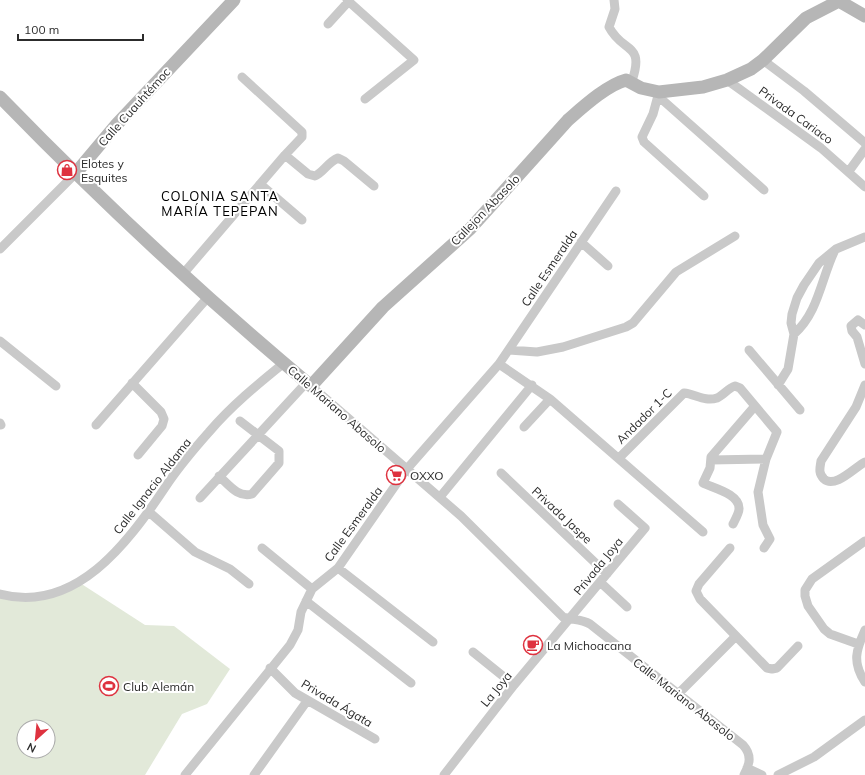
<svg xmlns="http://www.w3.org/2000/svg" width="865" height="775" font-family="Mulish,sans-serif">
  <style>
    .pitch { fill: #e2e9d9; fill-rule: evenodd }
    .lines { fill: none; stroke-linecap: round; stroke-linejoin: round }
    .street { stroke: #c9c9c9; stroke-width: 9 }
    .secondary { stroke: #b6b6b6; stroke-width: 13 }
    .labels { text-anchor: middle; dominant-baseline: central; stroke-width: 4; stroke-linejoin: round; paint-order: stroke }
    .street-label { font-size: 12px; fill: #2c2c2c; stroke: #fff }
    .poi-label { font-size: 12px; fill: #2c2c2c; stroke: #fff; text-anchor: start }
    .neighbourhood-label { font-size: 13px; letter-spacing: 1px; fill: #000; stroke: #fff }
  </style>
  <rect width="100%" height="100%" fill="#fff"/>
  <path class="pitch" d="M80 583 145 625 174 626 230 669 207 704 182 714 145 775H0V594L28 597ZM24 727H48V751H24Z"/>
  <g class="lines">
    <path class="street" d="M347 0 414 60 365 99
      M614 0 615 9 609 27C623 54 645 42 632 81
      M328 24 349 1
      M763 60 804 91 865 143
      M242 77 302 132V137L285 155
      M727 80 821 148 865 187
      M659 92 653 114 642 137 644 142 704 196
      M658 96 764 190
      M849 171 865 149
      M260 184 302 220
      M581 242 608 266
      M0 249 75 174
      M183 274 285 155 308 174 315 176C324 172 328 162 338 158L344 161 374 186
      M865 325 858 320 851 326 852 331 857 337 865 364
      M794 334C818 313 821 280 834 252
      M0 341 56 386
      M509 350 537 352 563 347 626 327 633 323 676 272 735 236
      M749 350 800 410
      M499 364 550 399 703 532
      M132 383 161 412 164 419 162 426 138 455
      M778 385 788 369 794 334 791 323 792 314 797 298 804 285 819 263 836 249 865 237
      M865 385 856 407 821 461C820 468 818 473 824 479 835 489 855 467 865 462
      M311 386 461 516 563 617C573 620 581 619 590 624L743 745C752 755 750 764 744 775
      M0 423 1 425
      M96 425 209 296
      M524 427 550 399
      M619 458 684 393C695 394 705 402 717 398 724 395 728 388 735 386L740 388 777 432 766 459 758 492 763 525 770 539 764 548
      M711 460 766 459
      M501 473 607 574
      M219 476C229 485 238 498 252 494L279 463V451L240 421
      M440 497 532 385
      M200 498 307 382
      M149 512 195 552 230 569 249 584
      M733 524C735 520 739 513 739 509 740 494 713 488 703 483L710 468 711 457 755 406
      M262 548 312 589
      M730 548 699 584 696 591 700 599 736 636
      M338 568 433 642
      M600 582 627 607
      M0 594C75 614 128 543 164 489 177 469 193 450 209 432 231 406 258 384 284 363
      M306 601 411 683
      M865 630C856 650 852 662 865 682
      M858 644 830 634 824 629 808 606 805 596V590L812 579 865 541
      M473 652 514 685
      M270 668 295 693 375 739
      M678 694 736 636 767 668 772 669 777 668 798 646
      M747 768 762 775
      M185 775 290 645 298 630 301 612 312 589 338 568 406 470 499 364 616 191
      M254 775 307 701
      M444 775 514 685 645 528 618 504
      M778 775 814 757 865 720"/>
    <path class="secondary" d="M839 1 865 16
      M0 97C98 198 202 295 311 386L383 307 470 229 568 120C583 107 607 85 626 80L641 88 659 92 703 87 727 80 751 69 763 60 806 18 839 1
      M75 174 117 124 234 0"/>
  </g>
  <defs>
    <symbol id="shop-ring" viewBox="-11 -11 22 22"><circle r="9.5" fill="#fff" stroke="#de323f" stroke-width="1.5"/><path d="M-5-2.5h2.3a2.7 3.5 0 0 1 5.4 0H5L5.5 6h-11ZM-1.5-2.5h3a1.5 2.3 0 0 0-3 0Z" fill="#de323f"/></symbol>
    <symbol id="supermarket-ring" viewBox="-11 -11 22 22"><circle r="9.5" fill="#fff" stroke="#de323f" stroke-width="1.5"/><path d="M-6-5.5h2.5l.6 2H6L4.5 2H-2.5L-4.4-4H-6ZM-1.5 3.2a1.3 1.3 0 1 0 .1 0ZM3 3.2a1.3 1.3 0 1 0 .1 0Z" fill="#de323f"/></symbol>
    <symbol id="cafe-ring" viewBox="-11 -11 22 22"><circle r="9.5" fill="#fff" stroke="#de323f" stroke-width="1.5"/><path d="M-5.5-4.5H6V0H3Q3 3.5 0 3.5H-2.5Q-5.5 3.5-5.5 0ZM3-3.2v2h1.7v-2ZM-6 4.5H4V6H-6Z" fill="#de323f"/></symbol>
    <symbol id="stadium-ring" viewBox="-11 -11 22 22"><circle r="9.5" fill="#fff" stroke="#de323f" stroke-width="1.5"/><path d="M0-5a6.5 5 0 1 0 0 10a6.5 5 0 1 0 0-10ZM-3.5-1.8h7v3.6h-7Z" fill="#de323f"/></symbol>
  </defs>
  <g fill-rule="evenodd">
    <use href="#shop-ring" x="56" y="159" width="22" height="22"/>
    <use href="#supermarket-ring" x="385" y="464" width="22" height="22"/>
    <use href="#cafe-ring" x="522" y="634" width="22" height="22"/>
    <use href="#stadium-ring" x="98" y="675" width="22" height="22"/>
  </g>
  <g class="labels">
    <g class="street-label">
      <text transform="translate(134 107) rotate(-48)">Calle Cuauhtémoc</text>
      <text transform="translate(796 115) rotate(36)">Privada Cariaco</text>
      <text transform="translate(485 210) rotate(-46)">Callejon Abasolo</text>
      <text transform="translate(549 268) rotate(-56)">Calle Esmeralda</text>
      <text transform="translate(337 409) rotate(41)">Calle Mariano Abasolo</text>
      <text transform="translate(644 416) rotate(-45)">Andador 1-C</text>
      <text transform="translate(152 486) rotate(-52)">Calle Ignacio Aldama</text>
      <text transform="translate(562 515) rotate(43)">Privada Jaspe</text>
      <text transform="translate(353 524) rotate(-54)">Calle Esmeralda</text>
      <text transform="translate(598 566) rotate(-51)">Privada Joya</text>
      <text transform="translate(496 689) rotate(-51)">La Joya</text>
      <text transform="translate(684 699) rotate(38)">Calle Mariano Abasolo</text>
      <text transform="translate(337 703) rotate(31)">Privada Ágata</text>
    </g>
    <g class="poi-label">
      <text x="81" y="163">Elotes y<tspan x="81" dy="14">Esquites</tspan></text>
      <text x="410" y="475">OXXO</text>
      <text x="547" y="645">La Michoacana</text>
      <text x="123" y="686">Club Alemán</text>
    </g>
    <g class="neighbourhood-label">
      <text x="220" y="196">COLONIA SANTA<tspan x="220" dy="15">MARÍA TEPEPAN</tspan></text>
    </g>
  </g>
  <g transform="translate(36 739) rotate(207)"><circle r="19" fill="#ffffff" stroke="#ababab"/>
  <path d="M0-3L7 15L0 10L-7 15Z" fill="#de323f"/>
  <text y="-6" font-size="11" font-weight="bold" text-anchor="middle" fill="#2c2c2c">N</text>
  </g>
  <path d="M18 34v6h125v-6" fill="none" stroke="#2c2c2c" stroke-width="2"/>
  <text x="24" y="34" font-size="12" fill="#2c2c2c" stroke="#ffffff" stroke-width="3" paint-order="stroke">100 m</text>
</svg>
